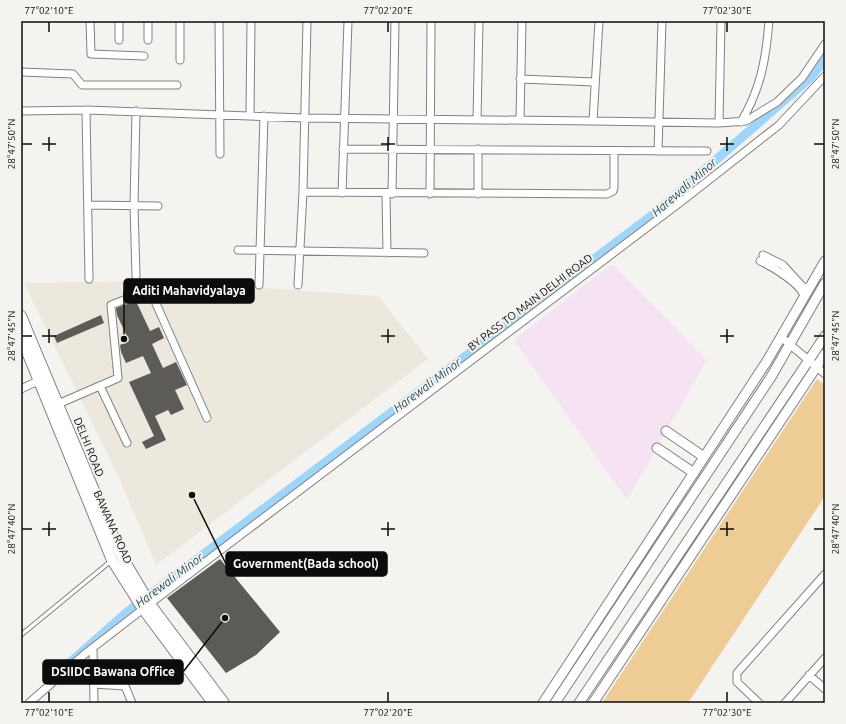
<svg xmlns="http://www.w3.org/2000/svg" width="846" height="724" font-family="Ubuntu,sans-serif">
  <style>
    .industrial { fill: #f5e3f4 }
    .built { fill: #ede8dd }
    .green { fill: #edcc96 }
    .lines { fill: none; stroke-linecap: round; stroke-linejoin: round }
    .canal { stroke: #9ed5fb; stroke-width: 9 }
    .building { fill: #5d5b58 }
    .lane-casing { stroke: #83817e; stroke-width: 5.5 }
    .street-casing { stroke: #83817e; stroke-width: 9 }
    .secondary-casing { stroke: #83817e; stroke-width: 11 }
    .primary-casing { stroke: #83817e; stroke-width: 12 }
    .lane { stroke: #fff; stroke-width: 3.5 }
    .street { stroke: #fff; stroke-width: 7 }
    .secondary { stroke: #fff; stroke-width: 9 }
    .primary { stroke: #fff; stroke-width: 10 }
    .ticks { fill: none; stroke: #0d0c0b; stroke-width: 1.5 }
    .labels { text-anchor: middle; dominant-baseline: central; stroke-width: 4; stroke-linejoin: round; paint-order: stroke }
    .street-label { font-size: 11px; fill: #0d0c0b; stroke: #f5f3ef }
    .water-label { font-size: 12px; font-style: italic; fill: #1f4962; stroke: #f5f3ef }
    .leader { fill: none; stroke: #0d0c0b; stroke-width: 1.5 }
    .callout-dot { fill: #0d0c0b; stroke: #f5f3ef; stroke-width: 1.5 }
    .callout { fill: #0d0c0b; stroke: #0d0c0b; stroke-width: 1.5 }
    .callout-label { font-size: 12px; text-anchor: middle; font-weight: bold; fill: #fff }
    .neatline { fill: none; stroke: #0d0c0b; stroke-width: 1.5 }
    .ticks-label { font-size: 10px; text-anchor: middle; fill: #0d0c0b }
  </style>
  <rect width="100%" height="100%" fill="#f5f3ef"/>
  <path class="industrial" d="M612 264 707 360 627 500 514 340Z"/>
  <path class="built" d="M168 281 378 296 428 359 156 565 119 478 24 283Z"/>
  <path class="green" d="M817 379 825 385V496L688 703H602Z"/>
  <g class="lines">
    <path class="canal" d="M58 673 127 612 655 213 811 77 825 60"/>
  </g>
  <path class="building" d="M136 301 150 331 159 327 164 338 152 344 163 368 176 362 187 385 175 390 184 409 171 415 168 410 155 416 166 440 146 449 142 442 154 436 129 382 151 373 143 356 126 363 121 352 120 345 129 341 117 315 116 308Z
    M101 315 104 323 57 343 54 336Z
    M220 559 280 632 256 655 226 673 167 598Z"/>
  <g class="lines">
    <defs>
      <path id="lane" d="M21 635 111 561"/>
      <path id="street" d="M90 21 91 54 144 56
        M219 21 220 154
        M119 40V21
        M148 40V21
        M180 60V21
        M21 72 73 74 82 85H177
        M520 79 595 82
        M86 110 89 279
        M21 111 86 110 305 118 593 121 599 21
        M136 111 134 206 136 276
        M250 115 251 21
        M477 120 479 21
        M520 120 522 21
        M593 121 719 123 746 121 777 102 802 78 825 44
        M741 122C761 88 766 59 769 21
        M719 123 721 21
        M343 149 707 151
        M658 151 662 21
        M303 192 307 21
        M342 193 348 21
        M386 194 387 253
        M392 194 395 21
        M430 194 431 21
        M478 194V149
        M88 205 158 206
        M238 250 424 253
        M763 255 783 265 803 287 806 288 812 285
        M760 261C771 266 802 284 804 297
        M259 285 264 116
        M298 285 303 192 607 194 613 191 614 188V151
        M781 337 825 374
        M100 386 127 443
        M21 389 40 380
        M58 404 118 378 111 305 150 290 207 418
        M93 648 94 703
        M809 675 825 689
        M94 684 125 686 132 703
        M29 703 86 653 143 609 686 198 779 125 825 76
        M759 703 737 682V673L825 574
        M785 703 825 658"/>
      <path id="secondary" d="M666 431 704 457
        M657 448 694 473
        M543 703 767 361 825 261
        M555 703 771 377 825 283
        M579 703 825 336
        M593 703 825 354"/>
      <path id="primary" d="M21 316 121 555 150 604 224 703
        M21 337 112 560 143 609 213 703"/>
    </defs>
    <use href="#lane" class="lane-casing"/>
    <use href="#street" class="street-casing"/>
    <use href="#secondary" class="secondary-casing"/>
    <use href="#primary" class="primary-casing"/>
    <use href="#lane" class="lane"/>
    <use href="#street" class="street"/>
    <use href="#secondary" class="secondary"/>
    <use href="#primary" class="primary"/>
  </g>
  <path class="ticks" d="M49 22V32M388 22V32M727 22V32M49 137V151M388 137V151M727 137V151M22 144H32M42 144H56M381 144H395M720 144H734M814 144H824M49 329V343M388 329V343M727 329V343M22 336H32M42 336H56M381 336H395M720 336H734M814 336H824M49 522V536M388 522V536M727 522V536M22 529H32M42 529H56M381 529H395M720 529H734M814 529H824M49 692V702M388 692V702M727 692V702"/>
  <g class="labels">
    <g class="street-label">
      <text transform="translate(530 302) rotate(-37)">BY PASS TO MAIN DELHI ROAD</text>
      <text transform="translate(89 447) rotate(68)">DELHI ROAD</text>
      <text transform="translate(113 527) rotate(66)">BAWANA ROAD</text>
    </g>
    <g class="water-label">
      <text transform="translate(684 187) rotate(-41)">Harewali Minor</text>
      <text transform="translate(427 385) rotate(-37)">Harewali Minor</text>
      <text transform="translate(169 580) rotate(-37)">Harewali Minor</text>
    </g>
  </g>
  <path class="leader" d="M124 339L124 291M192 495L226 564M225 618L183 672"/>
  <g class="callout-dot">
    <circle cx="124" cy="339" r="4"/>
    <circle cx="192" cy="495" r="4"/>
    <circle cx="225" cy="618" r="4"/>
  </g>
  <g class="callout">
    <rect x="124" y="279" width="130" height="24" rx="4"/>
    <rect x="226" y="552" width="161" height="24" rx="4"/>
    <rect x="43" y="660" width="140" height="24" rx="4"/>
  </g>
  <g class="callout-label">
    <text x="189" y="295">Aditi Mahavidyalaya</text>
    <text x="306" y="568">Government(Bada school)</text>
    <text x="113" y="676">DSIIDC Bawana Office</text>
  </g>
  <rect width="846" height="724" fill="none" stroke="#f5f3ef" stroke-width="44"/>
  <rect x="22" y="22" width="802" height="680" class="neatline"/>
  <g class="ticks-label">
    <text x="49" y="14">77°02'10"E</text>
    <text x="388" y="14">77°02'20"E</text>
    <text x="727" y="14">77°02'30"E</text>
    <text transform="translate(11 144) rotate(-90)" y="4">28°47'50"N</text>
    <text transform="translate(835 144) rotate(-90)" y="4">28°47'50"N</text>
    <text transform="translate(11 336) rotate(-90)" y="4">28°47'45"N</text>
    <text transform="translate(835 336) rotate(-90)" y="4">28°47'45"N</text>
    <text transform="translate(11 529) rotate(-90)" y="4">28°47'40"N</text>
    <text transform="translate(835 529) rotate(-90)" y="4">28°47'40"N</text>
    <text x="49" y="716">77°02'10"E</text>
    <text x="388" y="716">77°02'20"E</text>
    <text x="727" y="716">77°02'30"E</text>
  </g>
</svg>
